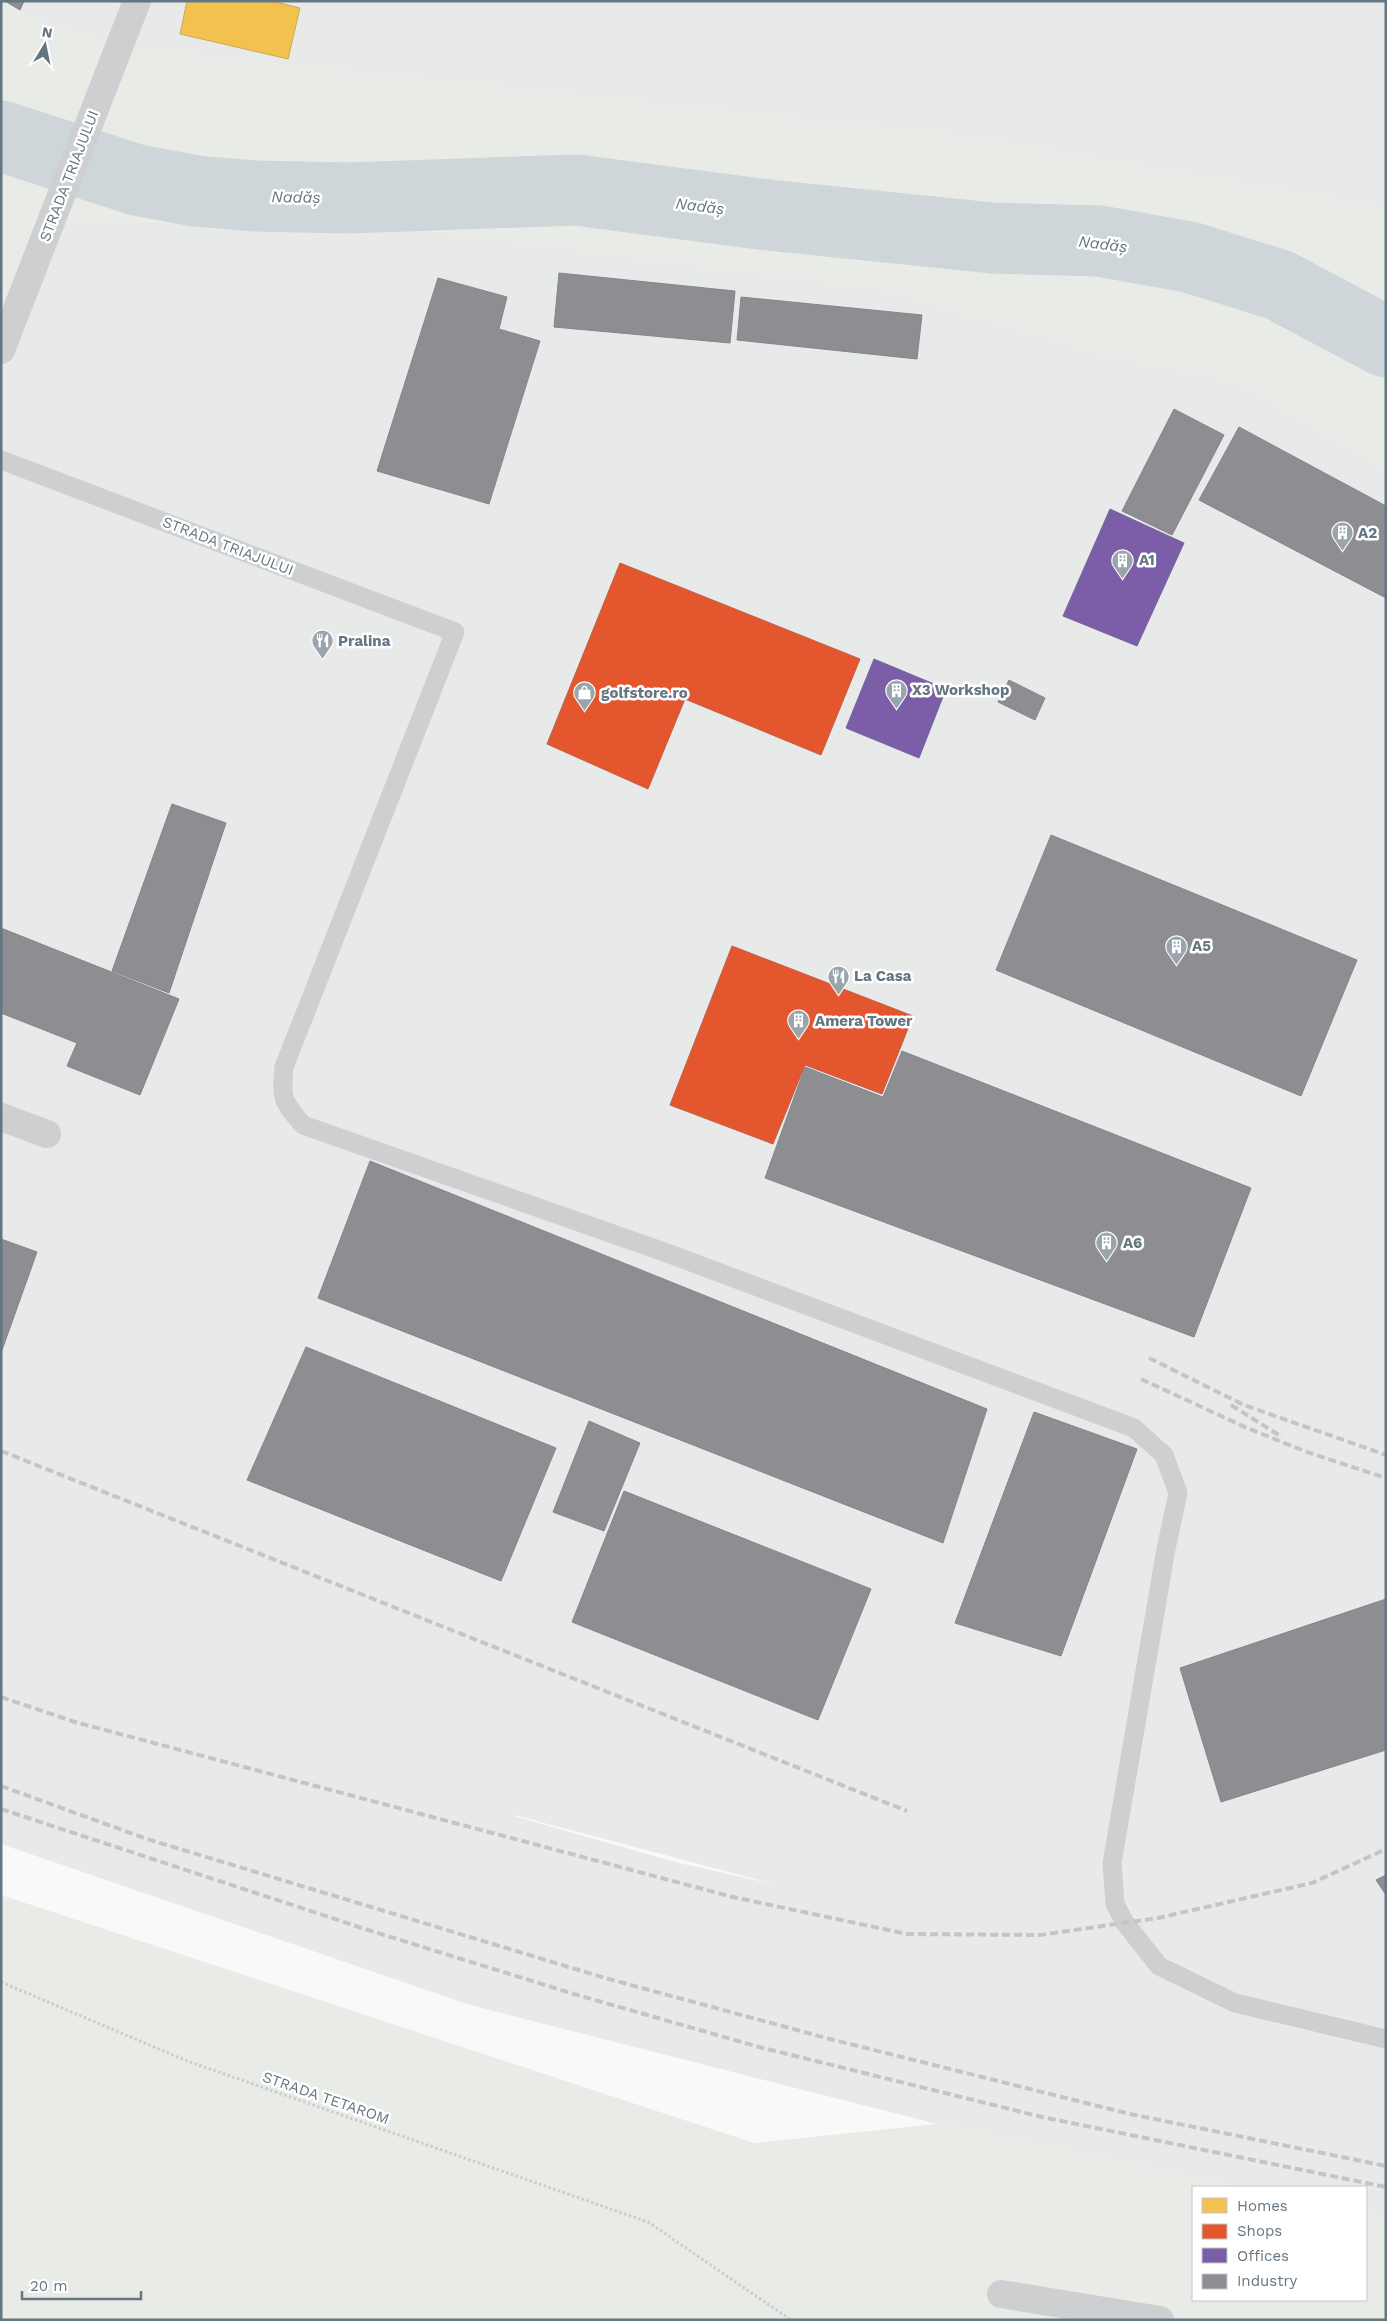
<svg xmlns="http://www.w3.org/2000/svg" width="1387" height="2321" font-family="'Work Sans',sans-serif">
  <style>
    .built { fill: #e8e9e9; fill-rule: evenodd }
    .green { fill: #e8ebe6 }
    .homes { fill: #f2c14e; stroke: #c8aa5e }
    .shops { fill: #e4572e; stroke: #be6048 }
    .offices { fill: #7b5ea7; stroke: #74659c }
    .industry { fill: #8d8d92; stroke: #81868e }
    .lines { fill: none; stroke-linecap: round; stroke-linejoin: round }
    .river { stroke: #ced6d9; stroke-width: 71 }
    .path { stroke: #cbcccd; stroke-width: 3; stroke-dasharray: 2.5 2.5; stroke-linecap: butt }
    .service { stroke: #cecfd0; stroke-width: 19 }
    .minor { stroke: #cecfd0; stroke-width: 28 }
    .rail { stroke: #c3c5c6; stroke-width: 4; stroke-dasharray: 8 4; stroke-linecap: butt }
    .labels { text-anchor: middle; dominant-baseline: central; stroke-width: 5; stroke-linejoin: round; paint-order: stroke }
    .street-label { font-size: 15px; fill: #657683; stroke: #fff }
    .poi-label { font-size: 15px; font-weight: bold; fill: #657683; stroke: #fff; text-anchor: start }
    .water-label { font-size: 16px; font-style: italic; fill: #60757c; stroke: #fff }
  </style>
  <rect width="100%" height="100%" fill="#f9f9f9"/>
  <path class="built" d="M1 1H1386V213L1379 208 971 138 119 47 1 8Z
    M52 218 450 232 882 288 1113 356 1238 381 1386 468V2218L1366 2214V2187H1240L937 2124 470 2005 1 1844V330ZM514 1816V1815L778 1885 679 1863Z"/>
  <path class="green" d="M1 8 119 47 971 138 1379 208 1386 213V468L1238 381 1113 356 882 288 450 232 53 218 1 330Z
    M1 1895 754 2143 937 2124 1240 2187H1193V2300H1366V2214L1386 2218V2320H1Z"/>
  <path class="homes" d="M187 1H272L300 8 288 59 180 34Z"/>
  <path class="shops" d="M620 563 860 659 821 755 685 699 648 789 547 744Z
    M732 946 913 1016 882 1094 805 1065 773 1144 670 1105Z"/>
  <path class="offices" d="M1110 509 1184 543 1137 646 1063 616Z
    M874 659 946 689 919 758 846 728Z"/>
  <path class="industry" d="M5 1H24L20 10Z
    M559 273 735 291 730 343 554 327Z
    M438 278 507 297 499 329 540 341 489 504 377 471Z
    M741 297 922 315 917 359 737 340Z
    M1174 409 1224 435 1172 535 1122 511Z
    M1239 427 1386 506V598L1199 500Z
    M1009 680 1045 698 1035 720 998 702Z
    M172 804 226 823 169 993 112 971Z
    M1051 835 1357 960 1301 1096 996 970Z
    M1 928 179 999 140 1095 67 1066 77 1043 1 1013Z
    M902 1051 1251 1188 1194 1337 765 1178 805 1067 883 1097Z
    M370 1161 987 1409 943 1543 318 1298Z
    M1 1239 37 1252 1 1353Z
    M306 1347 556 1448 501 1581 247 1480Z
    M1034 1412 1137 1449 1061 1656 955 1623Z
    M589 1421 640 1443 604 1531 553 1512Z
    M624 1491 871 1589 818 1720 572 1622Z
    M1386 1599V1750L1221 1802 1180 1668Z
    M1386 1875V1895L1376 1880Z"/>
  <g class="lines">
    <path class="river" d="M1 136 137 180 196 191 254 196 349 198 576 190 768 215 993 238 1099 241 1189 257 1279 285 1386 342"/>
    <path class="path" d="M1 1982 187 2061 648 2222 791 2320"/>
    <path class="service" d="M1 460 455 632 284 1067C281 1100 282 1100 303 1125L667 1253 1134 1428 1164 1455 1178 1493 1166 1549 1112 1863 1115 1904 1125 1923 1159 1966 1235 2003 1386 2039"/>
    <path class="minor" d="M1 350 137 1
      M1 1117 47 1134
      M1001 2294 1160 2320"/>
    <path class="rail" d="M1149 1358 1244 1405 1386 1455
      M1141 1379 1247 1428 1307 1452 1386 1478
      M1231 1405 1282 1437
      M1 1451 907 1811
      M1 1697 75 1722 733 1897 907 1934 1040 1935 1158 1918 1312 1883 1386 1849
      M1 1786 147 1839 605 1978 830 2039 1130 2114 1386 2166
      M1 1809 368 1930 574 1994 759 2047 1042 2117 1386 2187"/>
  </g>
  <defs>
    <symbol id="building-pin" viewBox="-11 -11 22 30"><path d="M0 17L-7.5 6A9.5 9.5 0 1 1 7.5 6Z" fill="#99a4ac" stroke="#fff"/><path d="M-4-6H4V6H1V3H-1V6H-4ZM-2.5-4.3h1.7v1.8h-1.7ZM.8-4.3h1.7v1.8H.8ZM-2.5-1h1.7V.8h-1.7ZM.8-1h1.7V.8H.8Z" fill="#fff"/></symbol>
    <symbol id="restaurant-pin" viewBox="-11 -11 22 30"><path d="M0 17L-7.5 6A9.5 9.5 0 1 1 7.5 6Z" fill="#99a4ac" stroke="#fff"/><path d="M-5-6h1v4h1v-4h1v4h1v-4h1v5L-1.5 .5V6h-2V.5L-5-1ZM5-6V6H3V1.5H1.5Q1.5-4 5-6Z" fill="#fff"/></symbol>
    <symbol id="shop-pin" viewBox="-11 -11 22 30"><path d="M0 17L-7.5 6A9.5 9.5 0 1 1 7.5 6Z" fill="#99a4ac" stroke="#fff"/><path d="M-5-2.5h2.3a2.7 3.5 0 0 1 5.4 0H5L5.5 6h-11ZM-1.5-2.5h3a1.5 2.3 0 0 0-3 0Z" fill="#fff"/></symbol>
  </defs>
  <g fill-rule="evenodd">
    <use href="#building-pin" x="1330" y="520" width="25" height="34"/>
    <use href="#building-pin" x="1110" y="548" width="25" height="34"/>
    <use href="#restaurant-pin" x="310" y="628" width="25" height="34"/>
    <use href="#building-pin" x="884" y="678" width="25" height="34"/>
    <use href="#shop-pin" x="572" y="680" width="25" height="34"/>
    <use href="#building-pin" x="1164" y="934" width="25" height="34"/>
    <use href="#restaurant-pin" x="826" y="964" width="25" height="34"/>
    <use href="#building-pin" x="786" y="1008" width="25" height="34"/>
    <use href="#building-pin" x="1094" y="1230" width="25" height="34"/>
  </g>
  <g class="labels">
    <g class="street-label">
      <text transform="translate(69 176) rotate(-69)">STRADA TRIAJULUI</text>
      <text transform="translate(228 546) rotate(21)">STRADA TRIAJULUI</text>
      <text transform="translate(326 2098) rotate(19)">STRADA TETAROM</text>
    </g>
    <g class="poi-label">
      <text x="1358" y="533">A2</text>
      <text x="1139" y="560">A1</text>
      <text x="338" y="641">Pralina</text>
      <text x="912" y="690">X3 Workshop</text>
      <text x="601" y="693">golfstore.ro</text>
      <text x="1192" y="946">A5</text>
      <text x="854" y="976">La Casa</text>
      <text x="815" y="1021">Amera Tower</text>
      <text x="1123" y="1243">A6</text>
    </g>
    <g class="water-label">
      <text transform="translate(296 197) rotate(1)">Nadăș</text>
      <text transform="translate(700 206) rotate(7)">Nadăș</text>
      <text transform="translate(1103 244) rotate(7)">Nadăș</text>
    </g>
  </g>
  <rect width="1387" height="2321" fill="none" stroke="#657683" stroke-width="5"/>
  <rect x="1192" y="2186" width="175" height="115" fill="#ffffff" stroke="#c1c8cd"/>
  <rect x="1202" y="2198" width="25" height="15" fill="#f2c14e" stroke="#c1c8cd"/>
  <text x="1237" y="2211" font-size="15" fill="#657683">Homes</text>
  <rect x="1202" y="2224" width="25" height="15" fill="#e4572e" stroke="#c1c8cd"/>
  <text x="1237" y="2236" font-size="15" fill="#657683">Shops</text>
  <rect x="1202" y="2248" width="25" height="15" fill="#7b5ea7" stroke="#c1c8cd"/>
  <text x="1237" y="2261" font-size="15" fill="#657683">Offices</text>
  <rect x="1202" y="2274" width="25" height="15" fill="#8d8d92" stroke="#c1c8cd"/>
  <text x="1237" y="2286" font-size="15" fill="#657683">Industry</text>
  <g transform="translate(45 45) rotate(10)" stroke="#ffffff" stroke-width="4" paint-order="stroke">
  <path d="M0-4L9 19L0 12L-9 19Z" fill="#657683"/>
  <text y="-8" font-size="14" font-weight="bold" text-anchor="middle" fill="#657683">N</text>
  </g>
  <path d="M22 2291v8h119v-8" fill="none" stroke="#657683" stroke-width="2.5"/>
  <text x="30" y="2291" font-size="15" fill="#657683" stroke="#ffffff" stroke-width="4" paint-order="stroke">20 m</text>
</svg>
